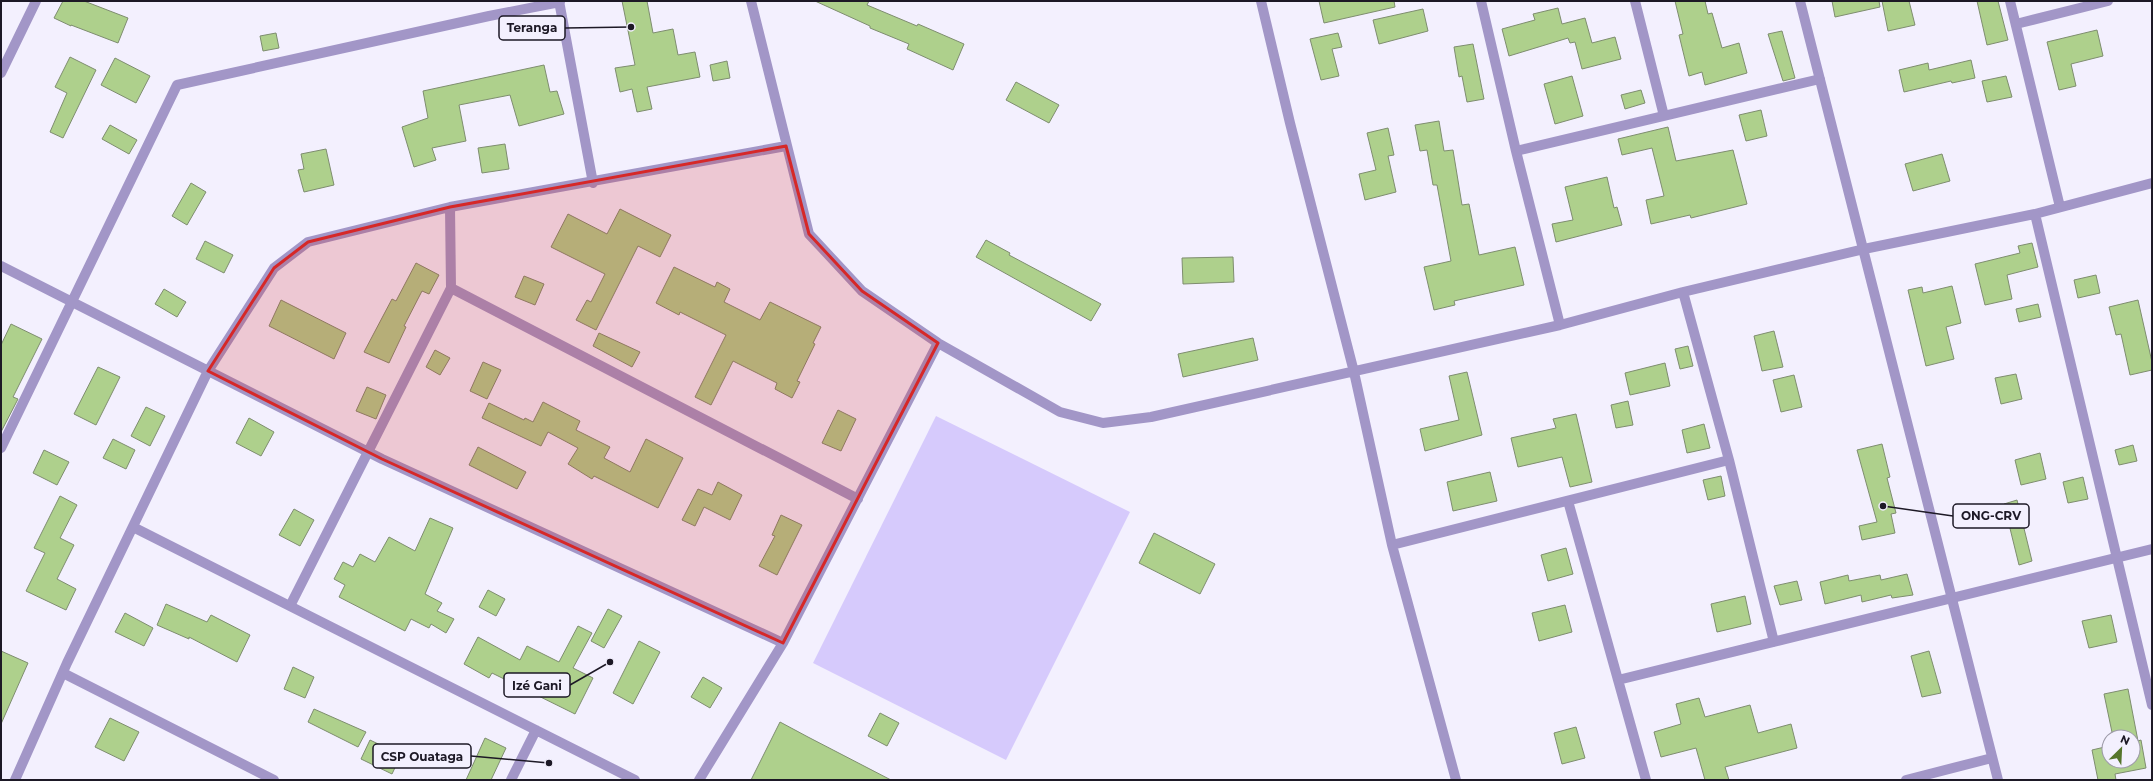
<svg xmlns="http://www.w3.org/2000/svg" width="2153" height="781" font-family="Montserrat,sans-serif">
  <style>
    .green { fill: #d6cafc }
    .building { fill: #aed08c; stroke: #7e8d6f }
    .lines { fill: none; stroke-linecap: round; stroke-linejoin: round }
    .minor { stroke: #a296c7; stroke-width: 10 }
    .marked { fill: #d62828; fill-opacity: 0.2; stroke: #d62828; stroke-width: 3; stroke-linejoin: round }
    .leader { fill: none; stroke: #1d1926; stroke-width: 1.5 }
    .callout-dot { fill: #1d1926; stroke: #f3f0fe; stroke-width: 1.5 }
    .callout { fill: #f3f0fe; stroke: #1d1926; stroke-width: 1.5 }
    .callout-label { font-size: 12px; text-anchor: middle; font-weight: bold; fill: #1d1926 }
  </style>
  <rect width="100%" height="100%" fill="#f3f0fe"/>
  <path class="green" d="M936 416 1130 512 1006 760 813 663Z"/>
  <path class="building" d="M63 1H84L128 18 118 43 71 25V26L54 18Z
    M622 1H647L653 33 673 29 678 55 695 52 700 77 647 87 652 109 637 112 632 89 620 92 615 68 635 65Z
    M815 1H869L867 5 917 26 918 24 964 44 953 70 907 49 909 44 870 28V26Z
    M1319 1H1394L1395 7 1324 23Z
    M1675 1H1705L1708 14 1712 13 1722 48 1739 43 1747 73 1705 85 1702 72 1689 76 1679 35 1683 34Z
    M1832 1H1879L1880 7 1835 17Z
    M1882 1H1909L1915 25 1888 31Z
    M1977 1H1998L2008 40 1987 45Z
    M1558 8 1562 24 1585 18 1592 43 1615 37 1621 59 1582 69 1575 42 1570 43 1568 38 1509 56 1502 29 1535 20 1533 14Z
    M1423 9 1428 31 1379 44 1373 20Z
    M2097 30 2103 56 2071 64 2076 86 2059 90 2047 42Z
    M1782 31 1795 78 1783 81 1768 34Z
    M276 33 279 48 263 51 260 36Z
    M1338 33 1342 47 1332 49 1339 76 1321 80 1310 39Z
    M1473 44 1484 99 1467 102 1462 76 1459 77 1454 47Z
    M70 57 96 70 63 138 50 132 67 93 55 87Z
    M115 58 150 76 136 103 101 85Z
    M1971 60 1975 78 1952 83 1951 81 1904 92 1899 70 1928 63 1929 70Z
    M727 61 730 78 713 81 710 65Z
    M544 65 550 92 557 91 564 114 519 126 510 95 459 105 466 141 432 148 436 160 414 167 402 127 428 118 423 91Z
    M1572 76 1583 116 1555 124 1544 84Z
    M2006 76 2012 97 1987 102 1982 81Z
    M1016 82 1059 105 1049 123 1006 100Z
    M1641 90 1645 103 1625 109 1621 95Z
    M1761 110 1767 136 1746 141 1739 115Z
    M1439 121 1444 151 1453 150 1462 205 1469 204 1479 255 1515 247 1524 285 1454 301 1455 305 1434 310 1424 267 1451 261 1437 185H1433L1427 150 1420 151 1415 125Z
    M110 125 137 140 129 154 102 139Z
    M1668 127 1676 161 1733 150 1747 204 1691 218 1690 215 1651 224 1646 200 1664 196 1652 148 1622 155 1618 139Z
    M1388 128 1394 155 1388 156 1396 192 1365 200 1359 174 1376 170 1367 133Z
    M505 144 509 169 482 173 478 148Z
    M326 149 334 185 304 192 298 170 304 169 301 154Z
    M1942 154 1950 181 1913 191 1905 164Z
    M1607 177 1614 208 1617 207 1622 225 1556 242 1552 224 1573 220 1565 187Z
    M191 183 206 192 187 225 172 216Z
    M620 209 671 235 660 257 638 246 596 330 576 320 587 300 591 302 605 274 551 247 568 214 607 234Z
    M986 240 1010 253 1009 255 1101 304 1091 321 976 257Z
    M205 241 233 255 224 273 196 259Z
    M2032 243 2038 267 2007 275 2012 299 1985 305 1975 264 2020 253 2018 246Z
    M1233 257 1234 282 1183 284 1182 258Z
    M416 263 439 275 429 294 422 291 404 326 406 327 389 363 364 352 392 299 396 301Z
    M674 267 715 287 717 282 730 289 724 302 760 320 770 302 821 327 813 343 815 344 797 381 800 382 792 398 775 389 777 383 733 361 711 405 695 397 726 335 680 312 679 315 656 303Z
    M2096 275 2100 293 2078 298 2074 280Z
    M524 276 544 284 535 305 515 297Z
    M1952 286 1961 323 1946 327 1954 359 1926 366 1908 290 1922 287 1923 293Z
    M164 289 186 302 177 317 155 304Z
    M281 300 346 333 334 359 269 326Z
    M2138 300 2152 362V370L2130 375 2121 334 2116 335 2109 307Z
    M2038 304 2041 317 2019 322 2016 309Z
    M11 324 42 339 13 397 18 399 1 432V345Z
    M1774 331 1783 367 1762 371 1754 336Z
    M599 333 640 352 632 367 593 346Z
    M1253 338 1258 360 1183 377 1178 354Z
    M1688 346 1693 366 1680 369 1675 349Z
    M435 350 450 358 440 375 426 367Z
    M483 362 501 370 487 399 470 391Z
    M1665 363 1670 386 1630 395 1625 373Z
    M98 367 120 377 96 425 74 414Z
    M1467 372 1482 435 1425 451 1420 429 1459 420 1449 376Z
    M2016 374 2022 399 2001 404 1995 378Z
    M1794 375 1802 407 1781 412 1773 380Z
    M367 387 386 395 376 419 356 411Z
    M1628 401 1633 425 1616 428 1611 405Z
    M543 402 580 421 576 430 610 447 604 458 630 472 646 439 683 458 658 508 594 476 592 479 568 464 578 448 548 432 541 446 482 418 489 403 524 420 525 418 533 422Z
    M146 407 165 416 150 446 131 436Z
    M838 410 856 419 841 451 822 443Z
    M1576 414 1592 482 1570 487 1562 457 1518 467 1511 438 1556 428 1553 419Z
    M249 418 274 432 261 456 236 443Z
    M1704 424 1710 448 1687 453 1682 430Z
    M113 439 135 450 126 469 103 458Z
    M1882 444 1890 477 1887 478 1896 513 1891 514 1895 533 1862 540 1859 526 1877 522 1857 450Z
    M2133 445 2137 461 2119 465 2115 450Z
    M478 447 526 472 517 489 469 465Z
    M44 450 69 462 57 485 33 473Z
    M2040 453 2046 479 2021 485 2015 460Z
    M1490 472 1497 501 1453 511 1447 482Z
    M1721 476 1725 496 1708 500 1703 480Z
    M2083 477 2088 499 2068 503 2063 482Z
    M718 482 742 495 730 520 704 507 695 526 682 520 698 489 712 495Z
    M60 496 77 505 60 538 74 545 57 579 76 589 66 610 26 591 45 553 34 548Z
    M2017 500 2032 561 2019 565 2004 504Z
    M294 509 314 520 300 546 279 535Z
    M781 515 802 525 777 575 759 566 775 536 772 535Z
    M430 518 453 528 425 594 442 603 437 611 454 619 446 633 431 624 429 628 411 619 405 631 339 597 345 585 334 579 343 562 353 567 360 554 375 562 389 537 415 551Z
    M1154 533 1215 564 1200 594 1139 563Z
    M1566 548 1573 574 1548 581 1541 555Z
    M1907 574 1913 595 1892 598 1891 595 1862 602 1861 595 1825 604 1820 582 1848 575 1849 581 1880 575 1881 580Z
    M1797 581 1802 600 1780 605 1774 586Z
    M488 590 505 599 496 616 479 607Z
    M1745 596 1751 624 1717 632 1711 604Z
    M166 604 207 622 211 615 250 635 237 662 189 637V639L157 625Z
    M1565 605 1572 632 1539 641 1532 613Z
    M608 609 622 616 604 648 591 641Z
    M125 613 153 628 144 646 115 632Z
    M2111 615 2117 642 2089 648 2082 621Z
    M578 626 592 633 573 668 593 678 575 714 492 673 489 678 464 664 478 637 520 660 527 646 559 662Z
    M639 641 660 652 633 704 613 693Z
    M1 651 28 663 1 724Z
    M1929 651 1941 693 1922 697 1911 656Z
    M293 667 314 677 305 698 284 689Z
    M703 677 722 688 710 708 691 697Z
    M2128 689 2138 741 2141 740 2146 768 2115 774 2116 780H2098L2092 750 2109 746V761H2133V737H2113L2104 694Z
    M1699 698 1705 717 1750 705 1758 733 1791 724 1797 748 1725 767 1729 780H1705L1696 748 1661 757 1654 732 1681 724 1676 704Z
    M314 709 366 732 358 747 308 722Z
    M880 713 899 723 887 746 868 736Z
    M110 718 139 732 124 761 95 747Z
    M780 722 808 737 891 780H751Z
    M1576 727 1585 758 1562 764 1554 733Z
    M485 738 506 748 491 780H466Z
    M370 740 401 755 392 774 361 759Z"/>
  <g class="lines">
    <path class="minor" d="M559 1 593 183
      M751 1 809 234 862 291 938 343 1060 412 1103 423 1151 417 1560 325 1683 292 1864 249 2035 214 2152 183
      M1261 1 1290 123 1354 372 1392 545 1456 780
      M1481 1 1516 151 1560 325
      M1635 1 1664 116
      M1800 1 1998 780
      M2010 1 2060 207
      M2016 24 2108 1
      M1 73 36 1
      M1516 151 1820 79
      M450 207 451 288 858 499
      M2035 214 2152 705
      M1 266 382 459 783 643
      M1683 292 1729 460 1774 642
      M1 448 177 85 489 16 560 2
      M1568 501 1646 780
      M133 527 635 780
      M1392 545 1729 460
      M290 606 451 288
      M63 673 274 780
      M1618 680 2152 549
      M15 780 67 663 208 371 274 268 308 242 450 207 786 146
      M511 780 536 730
      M699 780 783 643 938 343
      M1906 780 1992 758"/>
  </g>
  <path class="marked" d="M786 146 809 234 862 291 938 343 783 643 382 459 208 371 274 268 308 242 450 207Z"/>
  <path class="leader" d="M631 27L565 28M1883 506L1953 516M610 662L570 685M549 763L471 756"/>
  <g class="callout-dot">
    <circle cx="631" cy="27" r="4"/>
    <circle cx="1883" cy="506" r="4"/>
    <circle cx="610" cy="662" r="4"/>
    <circle cx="549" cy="763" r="4"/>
  </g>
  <g class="callout">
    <rect x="499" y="16" width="66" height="24" rx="4"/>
    <rect x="1953" y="504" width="76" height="24" rx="4"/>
    <rect x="504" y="673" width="66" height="24" rx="4"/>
    <rect x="373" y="744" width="98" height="24" rx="4"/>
  </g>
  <g class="callout-label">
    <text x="532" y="32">Teranga</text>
    <text x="1991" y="520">ONG-CRV</text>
    <text x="537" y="690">Izé Gani</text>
    <text x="422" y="761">CSP Ouataga</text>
  </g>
  <rect width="2153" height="781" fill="none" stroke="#1d1926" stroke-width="4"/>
  <g transform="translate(2121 749) rotate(24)"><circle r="19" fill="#f3f0fe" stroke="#9d9aa8"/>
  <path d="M0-3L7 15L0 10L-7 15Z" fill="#55752c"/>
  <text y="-6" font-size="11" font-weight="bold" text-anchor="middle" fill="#1d1926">N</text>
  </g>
</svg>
